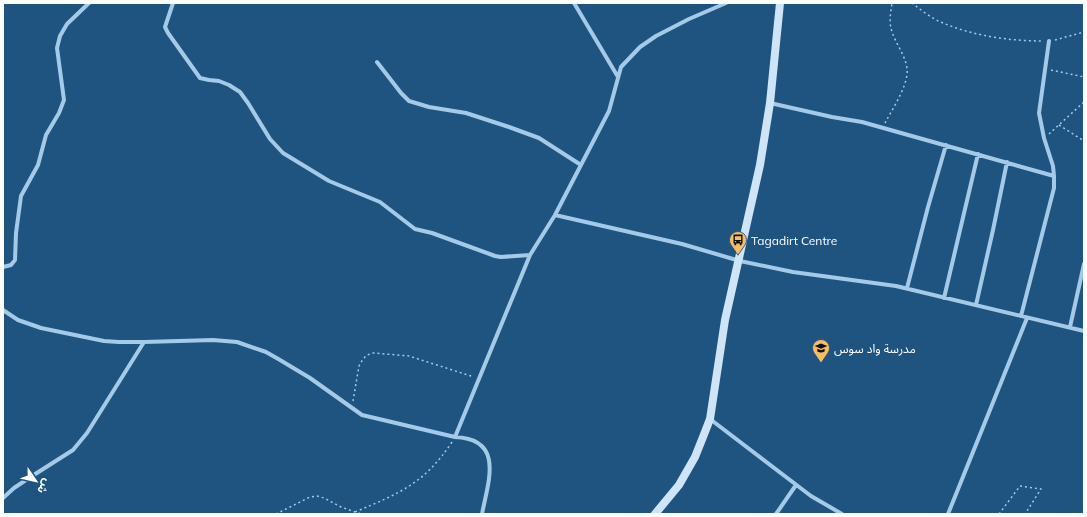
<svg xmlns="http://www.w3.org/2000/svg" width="1087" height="517" font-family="Mulish,'Noto Sans Arabic',sans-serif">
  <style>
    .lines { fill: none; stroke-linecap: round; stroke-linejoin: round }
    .path { stroke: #a4cae8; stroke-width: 1.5; stroke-dasharray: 2 3; stroke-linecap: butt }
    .street { stroke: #a4cae8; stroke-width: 4 }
    .secondary { stroke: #cfe4f7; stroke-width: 8 }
    .labels { text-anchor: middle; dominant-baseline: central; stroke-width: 4; stroke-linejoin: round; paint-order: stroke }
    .poi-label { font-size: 12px; fill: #fff; stroke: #1f5481; text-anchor: start }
  </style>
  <rect width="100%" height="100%" fill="#1f5481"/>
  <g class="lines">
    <path class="path" d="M912 3C921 10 932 19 943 23 974 36 1010 41 1043 41
      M1055 40 1084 32
      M1051 70 1084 77
      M885 123C893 108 904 92 907 75 909 58 894 43 891 28 889 20 891 11 892 3
      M1059 125 1084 141
      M1049 134 1084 102
      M353 401 359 366 363 359 367 355 373 353 409 356 474 377
      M355 512C400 493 424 484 452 442
      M276 514 310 497 317 496 324 498 341 507 361 514
      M999 514 1020 486 1041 489 1025 514"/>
    <path class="street" d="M173 3 165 27 168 33 200 78 209 80 219 81 229 85 240 92 248 103 270 139 283 153 329 181 380 202 415 229 432 233 495 256 501 257 530 255 555 215 682 244 740 261 793 272 896 286 1084 331
      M574 3 618 77
      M377 62 401 93 409 101 429 107 466 113 509 127 539 138 581 165
      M770 103 832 117 862 122 1054 176
      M555 215 609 111 621 67 640 47 656 36 689 19 726 3
      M3 267 11 265 15 260 16 233 21 196 38 165 46 135 59 113 64 100 57 48 60 36 67 24 89 3
      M907 288 928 207 946 145
      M944 298 978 154
      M976 305 993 230 1007 162
      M3 310 18 320 41 328 104 341 119 342H144L213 340 237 342 266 352 280 360 310 378 362 415 455 437C505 439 488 482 482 514
      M1021 316 1054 188V176L1053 166 1044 138 1039 113 1049 41
      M1070 327 1084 264
      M710 419 811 496 842 514
      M455 437 530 255
      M3 498 14 488 29 478 73 450 87 433 144 342
      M776 514 796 485
      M948 514 1027 318"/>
    <path class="secondary" d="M655 514 679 485 695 457 703 437 710 419 725 320 760 165 770 103 780 3"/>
  </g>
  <defs>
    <symbol id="bus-pin" viewBox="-11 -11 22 30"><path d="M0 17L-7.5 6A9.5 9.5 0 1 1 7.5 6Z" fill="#f7bc64" stroke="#1f5481"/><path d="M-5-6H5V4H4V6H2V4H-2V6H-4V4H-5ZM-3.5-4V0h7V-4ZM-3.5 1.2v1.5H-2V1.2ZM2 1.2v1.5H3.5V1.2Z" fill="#111"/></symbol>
    <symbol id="school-pin" viewBox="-11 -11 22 30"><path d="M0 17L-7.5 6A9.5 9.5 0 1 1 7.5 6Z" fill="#f7bc64" stroke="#1f5481"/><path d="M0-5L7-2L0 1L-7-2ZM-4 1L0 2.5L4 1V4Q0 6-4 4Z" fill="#111"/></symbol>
  </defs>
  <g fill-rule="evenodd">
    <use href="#bus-pin" x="728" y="230" width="20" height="27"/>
    <use href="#school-pin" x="811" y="338" width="20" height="27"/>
  </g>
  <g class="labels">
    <g class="poi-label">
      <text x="751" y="240">Tagadirt Centre</text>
      <text x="834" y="348">مدرسة واد سوس</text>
    </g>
  </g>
  <rect width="1087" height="517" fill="none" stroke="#ffffff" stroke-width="8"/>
  <g transform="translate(36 481) rotate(124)" stroke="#1f5481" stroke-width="3" paint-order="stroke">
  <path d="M0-3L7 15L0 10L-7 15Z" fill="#ffffff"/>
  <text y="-6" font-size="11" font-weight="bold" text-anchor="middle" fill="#ffffff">ش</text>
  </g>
</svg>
